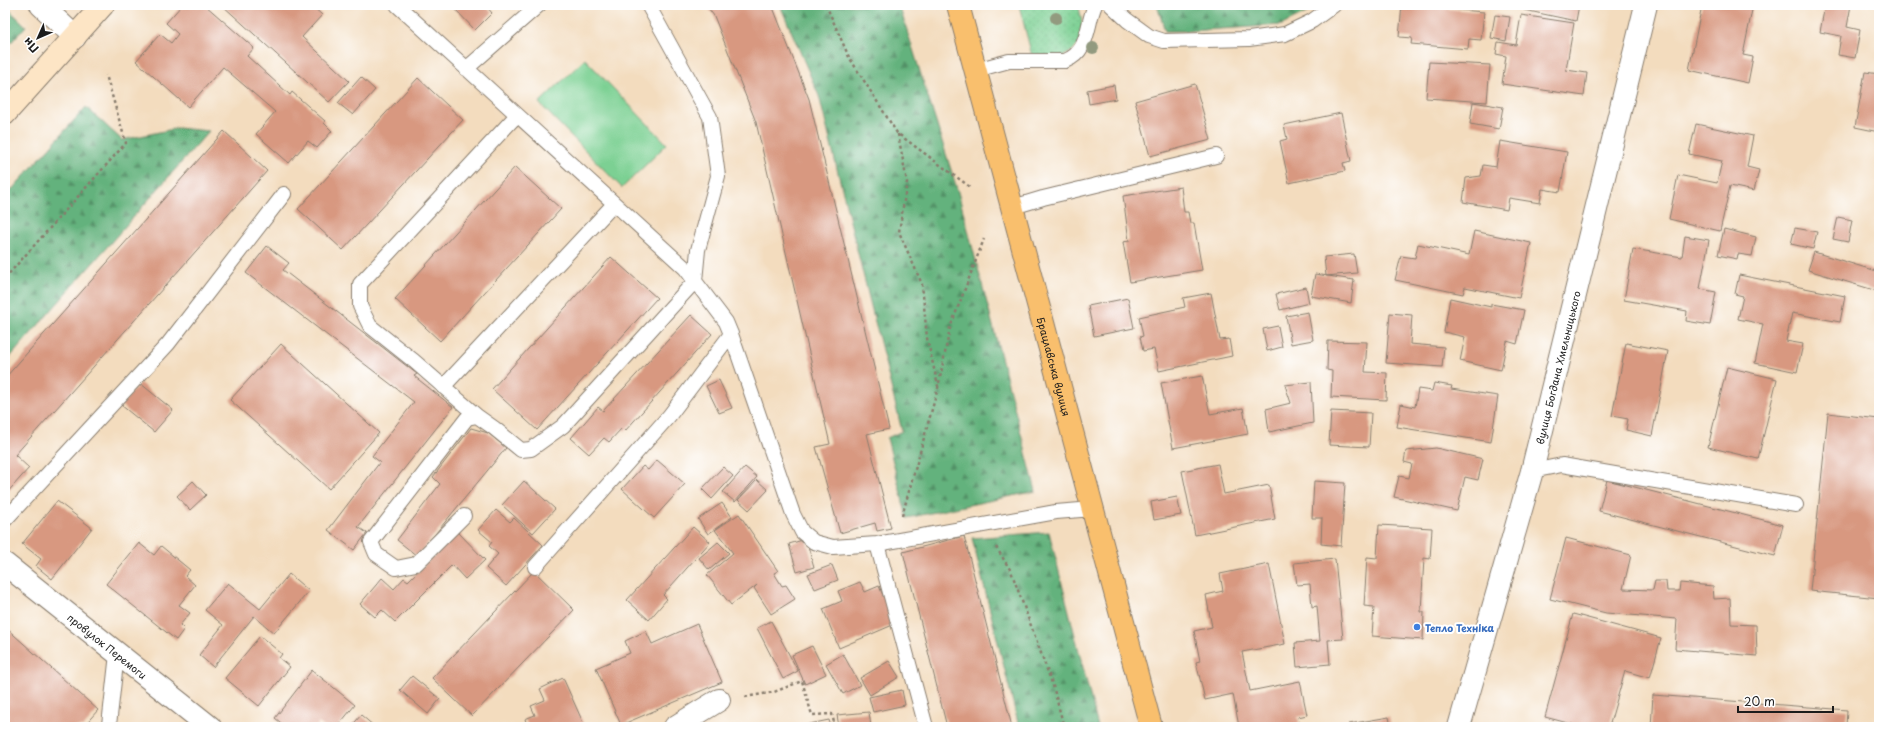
<svg xmlns="http://www.w3.org/2000/svg" width="1884" height="732" font-family="'Playpen Sans',sans-serif">
  <style>
    .grass { fill: url(#grass-dots); stroke: #4c7658 }
    .forest { fill: url(#forest-firs); stroke: #40674c }
    .garden { fill: #7bd093; stroke: #4c7658 }
    .building { fill: #d89880 }
    .lines { fill: none; stroke-linecap: round; stroke-linejoin: round }
    .service-casing { stroke: #887c6d; stroke-width: 16 }
    .minor-casing { stroke: #887c6d; stroke-width: 24 }
    .secondary-casing { stroke: #887c6d; stroke-width: 24 }
    .primary-casing { stroke: #887c6d; stroke-width: 24 }
    .path { stroke: #887c6d; stroke-width: 2.5; stroke-dasharray: 3 3; stroke-linecap: butt }
    .service { stroke: #fff; stroke-width: 14 }
    .minor { stroke: #fff; stroke-width: 22 }
    .secondary { stroke: #fde5c5; stroke-width: 22 }
    .primary { stroke: #f9bf6d; stroke-width: 22 }
    .tree { fill: #929a7f }
    .shop-dot { fill: #3f7fe0; stroke: #fff; stroke-width: 1.5 }
    .labels { text-anchor: middle; dominant-baseline: central; stroke-width: 4; stroke-linejoin: round; paint-order: stroke }
    .street-label { font-size: 10px; fill: #1c1c1c; stroke: #fff }
    .shop-label { font-size: 10px; font-weight: bold; fill: #366cbe; stroke: #fff; text-anchor: start }
  </style>
  <defs>
    <pattern id="grass-dots" width="8" height="8" patternUnits="userSpaceOnUse"><rect width="8" height="8" fill="#7bd093"/><path d="M2 2h.1M6 6h.1" fill="none" stroke="#6ab27e" stroke-width="1.8" stroke-linecap="round"/></pattern>
    <pattern id="forest-firs" width="22" height="20" patternUnits="userSpaceOnUse"><rect width="22" height="20" fill="#64b27d"/><path d="M5 1l3.5 6h-7zM16 11l3.5 6h-7z" fill="#529066"/></pattern>
  </defs>
  <rect width="100%" height="100%" fill="#fff"/>
  <filter id="ink" filterUnits="userSpaceOnUse"><feTurbulence type="fractalNoise" baseFrequency=".025" numOctaves="2"/><feDisplacementMap in="SourceGraphic" scale="8" xChannelSelector="R" yChannelSelector="G"/><feConvolveMatrix kernelMatrix="1 2 1 2 8 2 1 2 1" color-interpolation-filters="sRGB"/></filter>
  <filter id="wash" filterUnits="userSpaceOnUse"><feTurbulence type="fractalNoise" baseFrequency=".012" numOctaves="4" result="noise"/><feDisplacementMap in="SourceGraphic" scale="16" xChannelSelector="R" yChannelSelector="G"/><feGaussianBlur stdDeviation="0.9" result="paint"/><feColorMatrix in="noise" values="0 0 0 0 0 0 0 0 0 0 0 0 0 0 0 0 0 1.4 0 .05"/><feComposite in="paint" operator="in"/></filter>
  <g filter="url(#wash)">
    <rect width="100%" height="100%" fill="#f3dcbe"/>
    <path class="grass" d="M1019 5H1078C1084 24 1086 47 1063 56 1057 59 1039 56 1032 56Z"/>
    <path class="forest" d="M780 5H899L958 192 1036 491 907 518 887 438 902 431 819 96Z
      M1157 5H1318L1312 10 1282 25 1189 31H1165Z
      M5 6 26 26 5 49Z
      M86 107 122 140 178 128 209 131 5 363V197Z
      M1049 532 1098 727H1019L972 538Z"/>
    <path class="garden" d="M585 59 667 144 622 188 539 103Z"/>
    <g id="blocks">
      <path class="building" d="M182 5H205L254 48 247 56 290 95 292 92 325 121 324 123 332 131 317 148 308 141 289 163 256 134 275 112 223 67 188 107 136 61 160 34 171 43 178 34 166 23Z
        M222 5H311L322 15 302 37 349 81 329 102Z
        M457 5H489L487 7 492 13 475 30 454 8Z
        M706 5H772L809 99 889 429 867 434 891 528 877 531 875 523 840 533 816 447 830 444 756 122 714 16Z
        M1402 5 1484 12 1481 40 1469 39 1468 49 1411 44 1412 38 1399 37Z
        M1525 5H1579L1576 21 1524 10Z
        M1702 5H1753L1743 55 1753 57 1748 83 1689 70Z
        M1825 5H1851L1847 27 1860 30 1855 58 1838 55 1841 36 1820 32Z
        M1495 15 1510 17 1506 41 1491 38Z
        M1521 15 1574 23 1566 70 1587 73 1584 96 1502 84 1506 56 1496 54 1498 42 1516 45Z
        M1429 62 1490 65 1487 102 1426 98Z
        M1865 72 1879 74V132L1855 127Z
        M361 77 375 90 353 115 338 103Z
        M418 78 463 120 343 250 298 209Z
        M1195 84 1211 140 1150 156 1135 101Z
        M1114 85 1116 99 1089 104 1087 90Z
        M1473 102 1503 107 1499 129 1470 124Z
        M1341 113 1351 161 1343 163 1345 171 1289 183 1280 141 1287 139 1284 125Z
        M1696 124 1753 136 1747 167 1759 170 1754 191 1730 186 1720 231 1669 219 1678 175 1717 183 1722 161 1689 154Z
        M224 131 267 171 15 455 29 468 5 495V378Z
        M1500 141 1567 152 1560 192 1542 189 1540 203 1509 198 1507 210 1463 202 1466 178 1481 176 1483 165 1496 167Z
        M515 167 561 209 440 341 395 299Z
        M1181 187 1184 212H1188L1190 223H1194L1202 270 1130 282 1123 242 1129 241 1123 196Z
        M1838 217 1852 220 1848 242 1833 239Z
        M1795 228 1817 232 1813 249 1791 244Z
        M1724 229 1756 237 1752 256 1738 254 1737 259 1718 255Z
        M1474 231 1531 243 1519 298 1465 287 1463 294 1395 280 1401 256 1415 258 1418 244 1469 255Z
        M1685 236 1709 240 1700 289 1716 292 1710 325 1686 321 1687 311 1624 300 1633 249 1682 257Z
        M267 246 289 263 283 270 417 374 414 376 453 407 358 527 367 533 354 550 328 530 380 462 372 456 414 402 246 273Z
        M1814 252 1879 272 1877 291 1808 270Z
        M1354 254 1357 273 1326 276 1324 257Z
        M611 257 657 298 537 430 492 389Z
        M1315 274 1354 280 1351 303 1311 296Z
        M1739 275 1845 296 1840 322 1792 313 1786 341 1803 344 1797 372 1755 363 1763 324 1738 319 1743 296 1735 294Z
        M1306 287 1309 303 1280 310 1276 294Z
        M1211 293 1220 340 1229 339 1232 356 1159 371 1154 349 1143 351 1140 337 1143 336 1139 317 1185 307 1183 298Z
        M1128 298 1134 328 1094 336 1088 306Z
        M1450 298 1491 307V304L1524 310 1517 344 1507 341 1501 370 1460 361 1465 337 1444 332Z
        M1308 312 1313 340 1291 344 1286 316Z
        M1390 313 1412 315 1410 344 1444 347 1442 367 1386 363Z
        M691 315 712 334 625 431 622 428 609 442 604 438 589 454 571 438 598 407 603 411Z
        M1278 326 1282 347 1267 351 1263 329Z
        M1328 341 1367 342 1365 372 1387 373 1386 400 1331 397 1332 371 1327 370Z
        M1626 343 1668 351 1652 436 1626 430 1628 419 1612 416Z
        M281 344 379 433 329 489 230 400Z
        M1727 367 1777 379 1758 459 1708 447Z
        M1202 376 1210 414 1243 408 1248 434 1173 448 1161 383Z
        M719 380 732 408 719 413 706 386Z
        M1311 382 1313 423 1269 432 1266 409 1291 403 1285 385Z
        M140 383 173 410 154 432 121 405Z
        M1434 383 1452 386 1451 389 1498 396 1491 442 1397 427 1401 404 1415 407 1418 389 1432 391Z
        M1331 411 1371 413 1369 447 1329 445Z
        M1828 413 1879 419V598L1810 591Z
        M471 428 488 433 506 448 417 556 397 540 440 484 433 477Z
        M1436 448 1483 459 1478 480 1465 477 1457 511 1394 497 1399 476 1409 478 1412 464 1404 462 1406 451Z
        M657 460 685 484 654 518 622 489 643 466 648 470Z
        M1218 464 1224 494 1269 485 1275 519 1195 535 1182 471Z
        M723 467 733 476 712 499 702 489Z
        M745 467 757 477 735 502 723 492Z
        M757 480 768 490 749 510 738 500Z
        M1607 480 1783 525 1775 556 1599 511Z
        M193 481 206 495 190 510 177 496Z
        M524 481 555 509 533 533 502 505Z
        M1314 481 1345 483 1341 546 1321 544 1322 518H1312Z
        M1177 497 1181 515 1154 520 1151 502Z
        M57 501 92 528 52 579 36 566 41 559 22 544Z
        M722 503 732 517 708 534 698 519Z
        M496 510 510 522 514 518 543 545 506 586 486 568 498 554 489 546 492 542 478 530Z
        M739 514 778 571 774 573 782 586 786 585 795 599 771 614 754 588 757 585 731 605 707 575 733 553 715 530Z
        M1379 525 1432 528 1430 559 1424 558 1421 612H1424L1423 640 1372 636 1374 607 1364 606 1367 557 1377 558Z
        M693 527 710 542 663 595 667 599 649 620 627 600Z
        M458 532 485 560 465 579 452 565 395 622 382 610 375 617 360 604 382 578 394 589 404 578 408 581Z
        M964 536 1012 727H947L903 552Z
        M1566 538 1631 555 1623 589 1653 590 1655 581H1666L1667 591H1679L1680 583 1713 586 1714 599 1730 598 1731 624 1756 625 1757 656 1675 649 1677 619 1606 613 1550 599Z
        M806 539 814 567 797 572 789 544Z
        M718 542 729 553 709 570 699 558Z
        M139 543 154 555 161 546 190 570 185 576 195 585 179 605 190 613 180 625 184 629 176 640 106 584Z
        M1335 559 1343 639 1328 640 1330 664 1297 667 1295 643 1320 641 1317 606 1312 607 1310 584 1297 585 1294 563Z
        M1269 564 1285 644 1242 652 1250 691 1300 681 1307 715 1298 717 1300 727H1239L1233 694 1205 700 1196 662 1200 661 1194 631 1212 627 1206 595 1223 591 1220 574Z
        M832 565 838 580 815 589 808 574Z
        M534 571 574 610 472 716 432 678Z
        M289 574 309 591 274 633 254 616 213 667 199 655 223 625 205 610 228 583 260 609Z
        M860 582 865 592 879 586 895 624 839 648 823 609 842 601 838 591Z
        M1573 614 1661 638 1650 678 1625 671 1609 727H1583L1545 717Z
        M771 621 798 671 783 679 757 628Z
        M697 624 722 682 621 725 596 668 630 653 625 641 646 631 652 644Z
        M5 627 98 710 83 727H5Z
        M260 636 282 654 279 658 290 667 259 706 225 678Z
        M812 646 826 674 805 684 792 655Z
        M843 654 860 685 843 694 826 664Z
        M889 661 899 677 870 695 860 678Z
        M312 670 355 705 337 727H324L319 723 316 727H286L275 718Z
        M412 676 440 699 428 714 400 690Z
        M563 678 585 727H528L525 719 535 715 531 706 545 700 540 689Z
        M902 690 905 705 873 712 869 697Z
        M1653 695 1847 710 1846 727H1651Z
        M869 712 871 727H839L837 715Z
        M361 715 375 727H351Z
        M1389 717 1391 727H1349V724Z
        M829 720 831 727H801L800 726Z"/>
    </g>
  </g>
  <g filter="url(#ink)">
    <use href="#blocks" fill-opacity="0" stroke="#887c6d" stroke-width="1"/>
    <g class="lines">
      <defs>
        <path id="service" d="M397 5 685 268 726 322 731 334 793 514 802 532 814 542 833 547 877 544 1056 512 1093 509
          M1111 5 1127 20 1149 36 1164 41 1249 39 1285 34 1312 21 1334 5
          M466 69 539 5
          M976 70 1009 61H1065C1090 51 1086 25 1095 5
          M1013 207 1043 198 1216 156
          M443 387 614 204
          M477 416 414 361 370 326 360 306V284L517 115
          M1532 471 1562 465 1796 505
          M464 516 416 564 396 568 376 554 371 542 467 418 477 416 494 428 521 450 531 449 563 426 695 281 698 250 718 176 710 117 648 5
          M5 520 168 344 284 194
          M877 544 926 727
          M535 567 669 416 731 334
          M107 727 109 725 117 654"/>
        <g id="minor">
          <path d="M41 5 75 37"/>
          <path id="s1" d="M5 564 210 727"/>
          <path d="M675 727 719 700"/>
          <path id="s2" d="M1459 727 1532 471 1646 5"/>
        </g>
        <path id="secondary" d="M5 114 103 5"/>
        <g id="primary">
          <path id="s3" d="M958 5 1151 727"/>
        </g>
      </defs>
      <use href="#service" class="service-casing"/>
      <use href="#minor" class="minor-casing"/>
      <use href="#secondary" class="secondary-casing"/>
      <use href="#primary" class="primary-casing"/>
      <path class="path" d="M826 5 849 57 897 133 970 187
        M898 134 907 182 899 232 922 284 927 338 938 386
        M5 278 126 143 106 75
        M902 516 938 388 950 328 984 239
        M996 547 1011 571 1053 686 1064 727
        M745 697 774 692 802 681 812 715 832 714 835 727"/>
      <use href="#service" class="service"/>
      <use href="#minor" class="minor"/>
      <use href="#secondary" class="secondary"/>
      <use href="#primary" class="primary"/>
    </g>
    <g class="tree">
      <circle cx="1056" cy="18" r="6"/>
      <circle cx="1093" cy="48" r="6"/>
    </g>
  </g>
  <circle class="shop-dot" cx="1417" cy="627" r="4"/>
  <g class="labels">
    <g class="street-label">
      <text stroke="none"><textPath href="#s3" startOffset="374">Брацлавська вулиця</textPath></text>
      <text stroke="none"><textPath href="#s2" startOffset="373">вулиця Богдана Хмельницького</textPath></text>
      <text stroke="none"><textPath href="#s1" startOffset="131">провулок Перемоги</textPath></text>
    </g>
    <g class="shop-label">
      <text x="1425" y="627">Тепло Техніка</text>
    </g>
  </g>
  <rect width="1884" height="732" fill="none" stroke="#fff" stroke-width="20"/>
  <g transform="translate(38 38) rotate(225)" stroke="#ffffff" stroke-width="3" paint-order="stroke">
  <path d="M0-3L7 15L0 10L-7 15Z" fill="#1c1c1c"/>
  <text y="-6" font-size="11" font-weight="bold" text-anchor="middle" fill="#1c1c1c">Пн</text>
  </g>
  <path d="M1738 706v6h95v-6" fill="none" stroke="#1c1c1c" stroke-width="2"/>
  <text x="1744" y="706" font-size="12" fill="#1c1c1c" stroke="#ffffff" stroke-width="3" paint-order="stroke">20 m</text>
</svg>
